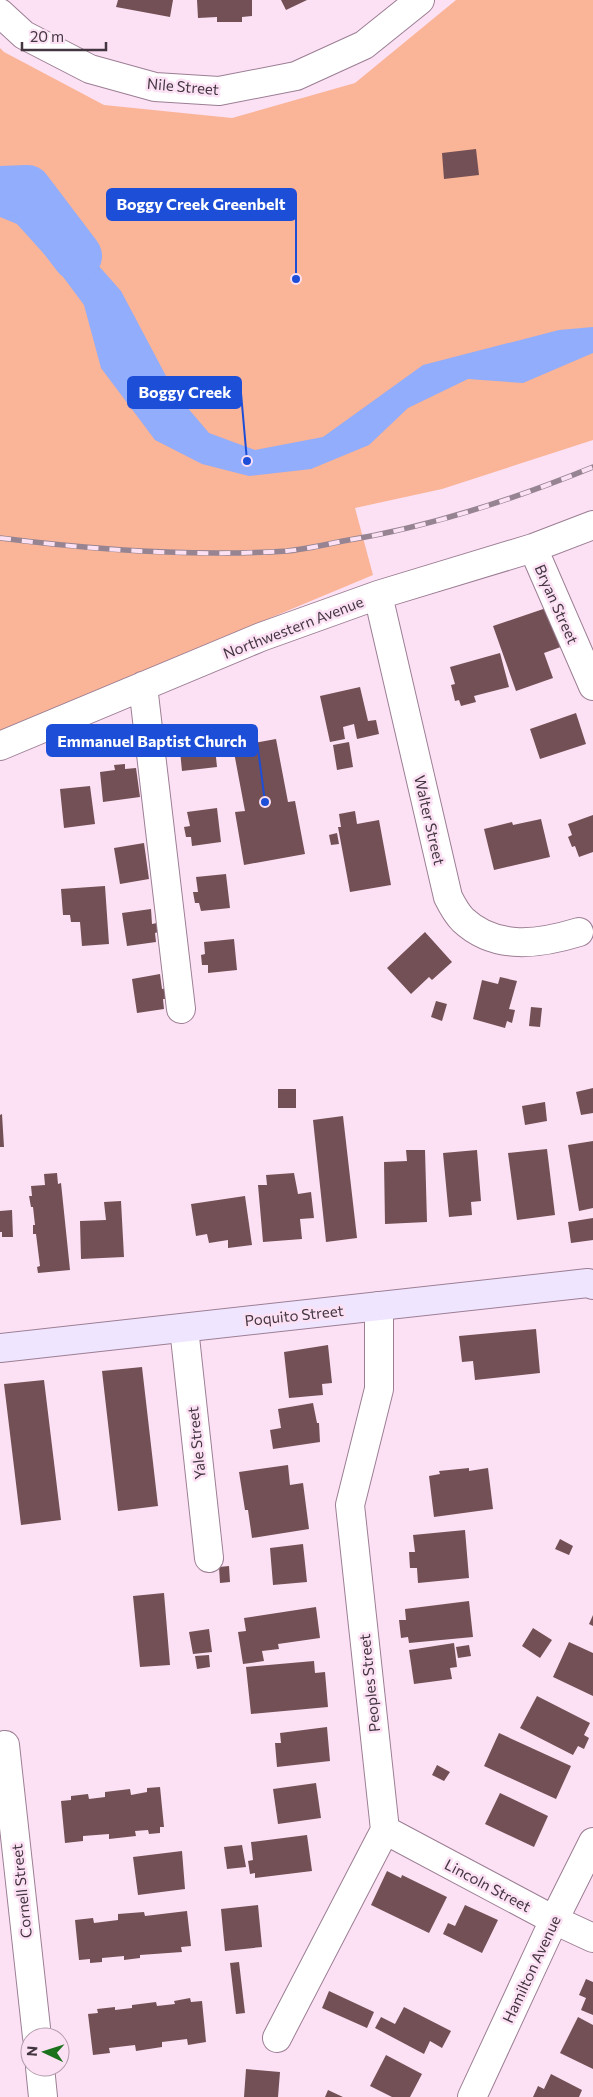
<svg xmlns="http://www.w3.org/2000/svg" width="593" height="2097" font-family="Commissioner,sans-serif">
  <style>
    .green { fill: #fab497 }
    .water { fill: #91adfb }
    .lines { fill: none; stroke-linecap: round; stroke-linejoin: round }
    .river { stroke: #91adfb; stroke-width: 50 }
    .building { fill: #735055 }
    .street-casing { stroke: #9c7e94; stroke-width: 30 }
    .secondary-casing { stroke: #9c7e94; stroke-width: 30 }
    .street { stroke: #fff; stroke-width: 28 }
    .secondary { stroke: #efe5ff; stroke-width: 28 }
    .rail-casing { stroke: #978492; stroke-width: 5.5 }
    .rail { stroke: #fce1f4; stroke-width: 4; stroke-dasharray: 11; stroke-linecap: butt }
    .labels { text-anchor: middle; dominant-baseline: central; stroke-width: 5; stroke-linejoin: round; paint-order: stroke }
    .street-label { font-size: 15px; fill: #433640; stroke: #fce1f4 }
    .leader { fill: none; stroke: #1d4ed8; stroke-width: 2 }
    .callout-dot { fill: #1d4ed8; stroke: #fce1f4; stroke-width: 2 }
    .callout { fill: #1d4ed8; stroke: #1d4ed8; stroke-width: 2 }
    .callout-label { font-size: 16px; text-anchor: middle; font-weight: bold; fill: #fff }
  </style>
  <rect width="100%" height="100%" fill="#fce1f4"/>
  <path class="green" d="M456 0H593V440L442 489 355 508 373 575 0 731V48L4 52 104 105 232 118 355 83Z"/>
  <path class="water" d="M0 180 13 182 66 229 121 291 175 393 209 433 255 450 323 437 423 365 559 330 593 327V353L523 383 468 379 408 408 369 445 311 469 249 476 202 464 155 440 101 368 84 305 55 266 17 224 0 217Z"/>
  <g class="lines">
    <path class="river" d="M0 191 27 190 77 256"/>
  </g>
  <path class="building" d="M118 0H173L170 17 116 7Z
    M197 0H252V16L242 17V22H217V17L198 18Z
    M281 0H307L286 10Z
    M476 149 479 175 444 179 442 153Z
    M555 605 569 644 544 653 553 678 516 691 493 626Z
    M500 653 509 687 474 696 476 702 461 706 459 700 455 701 451 685 455 684 450 667Z
    M360 687 368 721 376 720 379 734 357 739 354 724 343 727 345 739 330 742 320 696Z
    M576 713 586 744 540 759 530 729Z
    M194 735H198L199 739 214 737 217 767 182 771 179 741 188 740V736Z
    M276 739 288 802 295 801 305 854 244 865 235 812 245 811 233 747Z
    M349 742 353 767 337 770 333 745Z
    M125 764V769L136 768 140 797 103 802 100 772 115 770 114 765Z
    M90 786 95 824 64 828 60 789Z
    M217 808 221 842 192 846 191 837H186L184 827 190 826 187 812Z
    M355 811 357 824 379 820 391 885 350 892 338 827H341L339 814Z
    M593 815V852L579 857 575 846 572 847 568 837 572 835 568 824Z
    M541 819 550 857 494 870 484 829 512 822 513 825Z
    M337 833 339 844 331 845 329 835Z
    M144 843 149 879 120 884 114 848Z
    M226 874 230 908 201 911 199 903H195L193 892H198L196 877Z
    M105 886 109 944 82 946 80 922H71L70 915H63L61 889Z
    M151 909 152 924 157 923 158 932 155 933 156 942 127 946 122 913Z
    M425 932 452 962 432 980 429 977 411 994 387 968Z
    M234 939 237 970 208 973V965H202L201 955 205 954 204 942Z
    M160 974 162 989 167 988 168 999H163L164 1009 137 1013 132 979Z
    M500 977 517 981 509 1009 515 1010 512 1023 507 1021 505 1028 473 1019 482 980 498 984Z
    M436 1001 447 1004 442 1021 431 1017Z
    M531 1007 542 1008 540 1027 529 1026Z
    M593 1088V1113L581 1115 576 1092Z
    M278 1089H296V1108H278Z
    M545 1102 547 1121 525 1125 522 1106Z
    M2 1114 4 1147H0V1115Z
    M343 1116 357 1238 326 1242 313 1120Z
    M593 1141V1208L579 1211 568 1145Z
    M547 1149 555 1215 517 1220 508 1153Z
    M406 1150H425L427 1222 385 1224 384 1162 407 1161Z
    M477 1150 481 1201 471 1202 472 1215 449 1217 443 1153Z
    M57 1173 58 1184 61 1183 70 1270 38 1273 37 1267 40 1266 36 1234H33V1225H35L33 1207H31L29 1196H32L31 1186 45 1185 44 1174Z
    M294 1173 298 1194 311 1192 314 1218 300 1219 302 1239 263 1242 258 1185H267L266 1175Z
    M245 1196 252 1245 228 1248V1240L209 1243 207 1234 196 1236 191 1204Z
    M121 1201 124 1257 81 1259 80 1221 106 1220 104 1202Z
    M12 1210 13 1237H2V1232H0V1211Z
    M593 1218V1240L571 1243 568 1222Z
    M536 1329 540 1373 475 1380 473 1361 462 1362 459 1336Z
    M328 1345 332 1383 322 1384 323 1395 289 1398 284 1352Z
    M142 1367 158 1506 118 1511 102 1371Z
    M44 1380 61 1520 21 1525 4 1384Z
    M313 1403 317 1423H319L320 1442 273 1449 270 1430 281 1428 278 1409Z
    M288 1465 290 1485 303 1483 309 1529 252 1538 248 1510H245L239 1472Z
    M469 1468V1471L488 1468 493 1509 434 1517 429 1476 440 1474 439 1471Z
    M465 1530 469 1578 418 1583 417 1568H410L409 1552H415L413 1535Z
    M560 1539 573 1546 569 1555 555 1549Z
    M303 1544 307 1582 273 1585 270 1548Z
    M229 1566 230 1582 220 1583 219 1567Z
    M164 1593 170 1665 140 1667 133 1596Z
    M469 1601 473 1637 409 1643 408 1637 401 1638 399 1620H406L405 1609Z
    M316 1607 320 1638 278 1644 279 1649 262 1651 264 1661 243 1664 238 1632 246 1631 244 1618Z
    M593 1615V1626L589 1624Z
    M533 1628 552 1640 540 1658 522 1646Z
    M209 1629 212 1652 193 1654 189 1632Z
    M569 1642 593 1653V1696L553 1677Z
    M454 1643 457 1667 450 1668 452 1679 414 1684 409 1650Z
    M469 1645 471 1656 458 1658 456 1647Z
    M209 1655 210 1667 197 1669 195 1656Z
    M314 1661 315 1673 325 1672 328 1707 251 1714 246 1667Z
    M537 1696 590 1723 584 1735 589 1738 584 1749 578 1746 573 1755 520 1728Z
    M327 1727 330 1761 277 1767 275 1743H281L280 1733Z
    M499 1733 571 1766 556 1799 484 1766Z
    M437 1765 450 1772 444 1781 432 1775Z
    M316 1783 321 1818 278 1824 273 1789Z
    M160 1787 164 1827H160V1833L149 1834 148 1830 135 1831 136 1836 109 1839V1834L83 1836V1841L65 1843 61 1801 71 1800V1796L88 1794 89 1799 105 1797V1792L130 1789 131 1795 147 1792V1788Z
    M500 1793 548 1816 534 1847 485 1824Z
    M307 1835 312 1871 255 1878V1873L250 1874 248 1861 253 1860 251 1842Z
    M242 1845 246 1867 227 1869 224 1847Z
    M182 1851 185 1889 138 1895 133 1857Z
    M387 1871 401 1878 402 1875 447 1897 429 1933 371 1905Z
    M258 1905 262 1947 225 1951 221 1909Z
    M465 1905 498 1920 482 1953 443 1934 448 1923 455 1926Z
    M187 1911 191 1946 181 1947 182 1952 140 1955V1958L124 1960V1956L102 1958V1962L90 1963V1959L79 1960 75 1920 93 1918 94 1923 118 1920V1914L144 1912 145 1916Z
    M239 1962 245 2013 236 2014 230 1963Z
    M586 1979 593 1982V2015L581 2010 586 1998 579 1995Z
    M329 1991 374 2012 367 2028 322 2008Z
    M190 1998 191 2002 202 2001 206 2042 188 2045 187 2039 162 2042V2047L136 2051 135 2045 109 2048 110 2053 93 2055 88 2014 98 2013 97 2009 115 2007V2010L132 2008V2005L156 2002 157 2006 175 2004 174 2001Z
    M404 2007 451 2031 442 2048 430 2041 424 2054 375 2028 381 2017 395 2024Z
    M578 2017 593 2025V2069L560 2053Z
    M386 2055 422 2074 410 2097H392L370 2086Z
    M246 2069 280 2072 278 2097H244Z
    M551 2074 582 2090 579 2097H533L538 2086 544 2089Z
    M328 2090 343 2097H325Z"/>
  <g class="lines">
    <defs>
      <path id="street" d="M0 13 24 35 90 69 155 87 219 91 296 76 364 45 420 0
        M533 548 593 686
        M378 595 448 897C452 905 457 914 463 920 496 951 540 944 579 932
        M143 686 181 1009
        M0 746 261 637 378 595 533 548 593 525
        M184 1328 209 1558
        M5 1745 37 2037
        M385 1830 554 1920 593 1938
        M277 2038 385 1830 350 1505 379 1389V1306
        M40 2067 43 2097
        M472 2097 554 1920 593 1842"/>
      <path id="secondary" d="M0 1348 588 1283 593 1285"/>
    </defs>
    <use href="#street" class="street-casing"/>
    <use href="#secondary" class="secondary-casing"/>
    <use href="#street" class="street"/>
    <use href="#secondary" class="secondary"/>
    <defs>
      <path id="rail" d="M0 538C95 550 191 557 287 551 306 549 325 545 343 541 430 527 512 500 593 467"/>
    </defs>
    <use href="#rail" class="rail-casing"/>
    <use href="#rail" class="rail"/>
  </g>
  <g class="labels">
    <g class="street-label">
      <text transform="translate(183 86) rotate(5)">Nile Street</text>
      <text transform="translate(557 604) rotate(66)">Bryan Street</text>
      <text transform="translate(293 627) rotate(-21)">Northwestern Avenue</text>
      <text transform="translate(430 820) rotate(77)">Walter Street</text>
      <text transform="translate(294 1315) rotate(-6)">Poquito Street</text>
      <text transform="translate(196 1443) rotate(-96)">Yale Street</text>
      <text transform="translate(369 1683) rotate(-96)">Peoples Street</text>
      <text transform="translate(488 1885) rotate(28)">Lincoln Street</text>
      <text transform="translate(21 1891) rotate(-96)">Cornell Street</text>
      <text transform="translate(531 1969) rotate(-65)">Hamilton Avenue</text>
    </g>
  </g>
  <path class="leader" d="M296 279L296 204M247 461L241 393M265 802L257 741"/>
  <g class="callout-dot">
    <circle cx="296" cy="279" r="5"/>
    <circle cx="247" cy="461" r="5"/>
    <circle cx="265" cy="802" r="5"/>
  </g>
  <g class="callout">
    <rect x="107" y="189" width="189" height="31" rx="5"/>
    <rect x="128" y="377" width="113" height="31" rx="5"/>
    <rect x="47" y="725" width="210" height="31" rx="5"/>
  </g>
  <g class="callout-label">
    <text x="201" y="210">Boggy Creek Greenbelt</text>
    <text x="185" y="398">Boggy Creek</text>
    <text x="152" y="747">Emmanuel Baptist Church</text>
  </g>
  <g transform="translate(45 2052) rotate(274)"><circle r="24" fill="#fce1f4" stroke="#b29dac"/>
  <path d="M0-4L9 19L0 12L-9 19Z" fill="#1b721d"/>
  <text y="-8" font-size="14" font-weight="bold" text-anchor="middle" fill="#433640">N</text>
  </g>
  <path d="M22 42v8h84v-8" fill="none" stroke="#433640" stroke-width="2.5"/>
  <text x="30" y="42" font-size="15" fill="#433640" stroke="#fce1f4" stroke-width="4" paint-order="stroke">20 m</text>
</svg>
